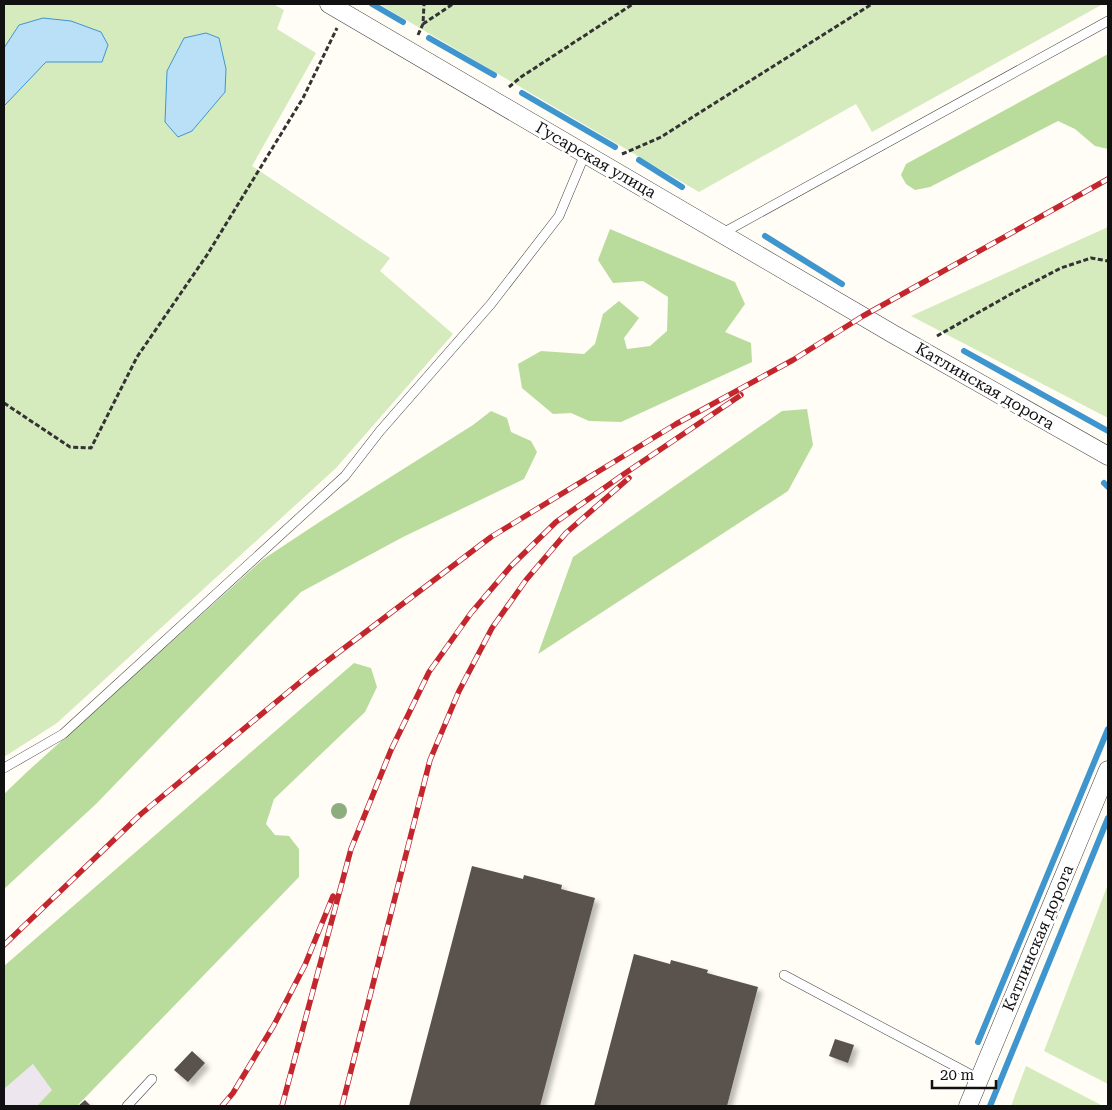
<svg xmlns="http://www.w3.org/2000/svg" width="1112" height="1110" font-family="'Roboto Serif',serif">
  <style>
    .industrial { fill: #eee6ef }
    .green { fill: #d5ebbd }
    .forest { fill: #b9dc9c }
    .water { fill: #b9e0f7; stroke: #3f96cf }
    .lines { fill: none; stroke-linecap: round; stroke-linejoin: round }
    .stream { stroke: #3f96cf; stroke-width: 6 }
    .building { fill: #5a524d; filter: url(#shadow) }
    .lane-casing { stroke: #444; stroke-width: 10 }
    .street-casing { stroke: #444; stroke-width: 19 }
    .path { stroke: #333; stroke-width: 3; stroke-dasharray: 5 2.5; stroke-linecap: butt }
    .lane { stroke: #fff; stroke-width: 9 }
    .street { stroke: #fff; stroke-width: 18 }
    .rail-casing { stroke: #c4262e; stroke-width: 5.5 }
    .rail { stroke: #fff; stroke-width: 4; stroke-dasharray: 11; stroke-linecap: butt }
    .tree { fill: #8dad7f }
    .labels { text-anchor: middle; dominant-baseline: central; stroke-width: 5; stroke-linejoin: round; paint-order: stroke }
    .street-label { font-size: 16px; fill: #111; stroke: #fff }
  </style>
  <defs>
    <filter id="shadow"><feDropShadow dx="4.5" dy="4.5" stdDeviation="2.5" flood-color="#0004"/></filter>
  </defs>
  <rect width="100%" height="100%" fill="#fffdf5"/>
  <path class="industrial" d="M33 1064 53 1090 37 1106H4V1089Z"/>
  <path class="green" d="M4 4H273L284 10 277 29 316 53 252 166 390 258 380 271 453 334 336 468 57 723 4 757Z
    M379 4H1103L872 132 856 104 699 192Z
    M1108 227V418L911 316Z
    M1108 884V1084L1044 1051Z
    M1026 1066 1103 1106H1011Z"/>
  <path class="forest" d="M1108 54V149L1095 146 1075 129 1058 121 930 187 915 190 906 184 901 175 906 164Z
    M610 229 735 282 745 304 725 332 751 343 752 362 621 422 589 421 571 413 553 414 522 388 518 364 541 351 584 354 595 344 603 314 619 301 639 318 624 338 627 349 650 346 667 331 668 297 643 281 613 283 598 260Z
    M807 409 813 445 788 491 538 654 573 557 782 411Z
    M491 411 507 418 511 432 531 441 537 452 524 479 403 537 301 592 96 804 4 889V794L28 771 262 560 324 519 473 425Z
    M354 663 371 668 377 687 365 712 274 799 266 824 275 835 289 836 299 849V877L77 1106H37L52 1090 33 1064 4 1089V966Z"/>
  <path class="water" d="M43 18 71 21 101 32 108 45 102 62H46L5 105 4 104V48L19 25Z
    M206 33 219 38 226 69 225 92 192 131 178 137 165 122 167 71 184 38Z"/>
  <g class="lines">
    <path class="stream" d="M372 4 403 22
      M429 38 494 75
      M522 93 615 147
      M639 160 682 187
      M765 236 842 284
      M964 351 1108 431
      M1104 483 1108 487
      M978 1042 1108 729
      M990 1106 1108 818"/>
  </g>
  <path class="building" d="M472 866 523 879 524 875 562 885 561 889 595 898 540 1106H409Z
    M634 954 670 964 671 960 708 970 707 973 758 987 727 1106H594Z
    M835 1039 854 1045 848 1063 829 1056Z
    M192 1051 205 1063 188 1082 174 1070Z
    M85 1100 91 1106H78Z"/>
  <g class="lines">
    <defs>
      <path id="lane" d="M721 234 1108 21
        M4 768 63 734 345 476 380 431 491 304 559 216 585 154
        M784 975 979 1079
        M127 1106 152 1079"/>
      <path id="street" d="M329 4 893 334 1108 456
        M968 1106 1108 770"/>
    </defs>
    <use href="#lane" class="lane-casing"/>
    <use href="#street" class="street-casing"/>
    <path class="path" d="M423 24 453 4
      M418 35 423 24 424 4
      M509 87 521 77 633 4
      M622 154 661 137 872 4
      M937 336 1011 294 1061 268 1091 258 1108 261
      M4 403 70 447 91 448 137 357 207 255 303 98 337 28"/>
    <use href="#lane" class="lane"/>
    <use href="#street" class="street"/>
    <defs>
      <path id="rail" d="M4 945 141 814 310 674 491 537 676 424 793 360 863 316 1108 179
        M222 1106 233 1093 274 1025 305 965 333 896
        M282 1106 351 849 391 750 429 672 471 613 511 566 556 522 624 474 741 395
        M342 1106 430 760 459 691 492 628 526 580 566 533 629 478"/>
    </defs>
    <use href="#rail" class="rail-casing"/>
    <use href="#rail" class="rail"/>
  </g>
  <circle class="tree" cx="339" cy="811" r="8"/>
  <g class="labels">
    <g class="street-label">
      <text transform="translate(596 160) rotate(30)">Гусарская улица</text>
      <text transform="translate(985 386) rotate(30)">Катлинская дорога</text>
      <text transform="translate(1038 938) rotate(-67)">Катлинская дорога</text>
    </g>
  </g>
  <rect width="1112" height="1110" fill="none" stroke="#111111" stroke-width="10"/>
  <path d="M932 1080v8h64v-8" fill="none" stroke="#111111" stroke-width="2.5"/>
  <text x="940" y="1080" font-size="15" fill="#111111" stroke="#ffffff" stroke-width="4" paint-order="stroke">20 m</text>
</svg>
